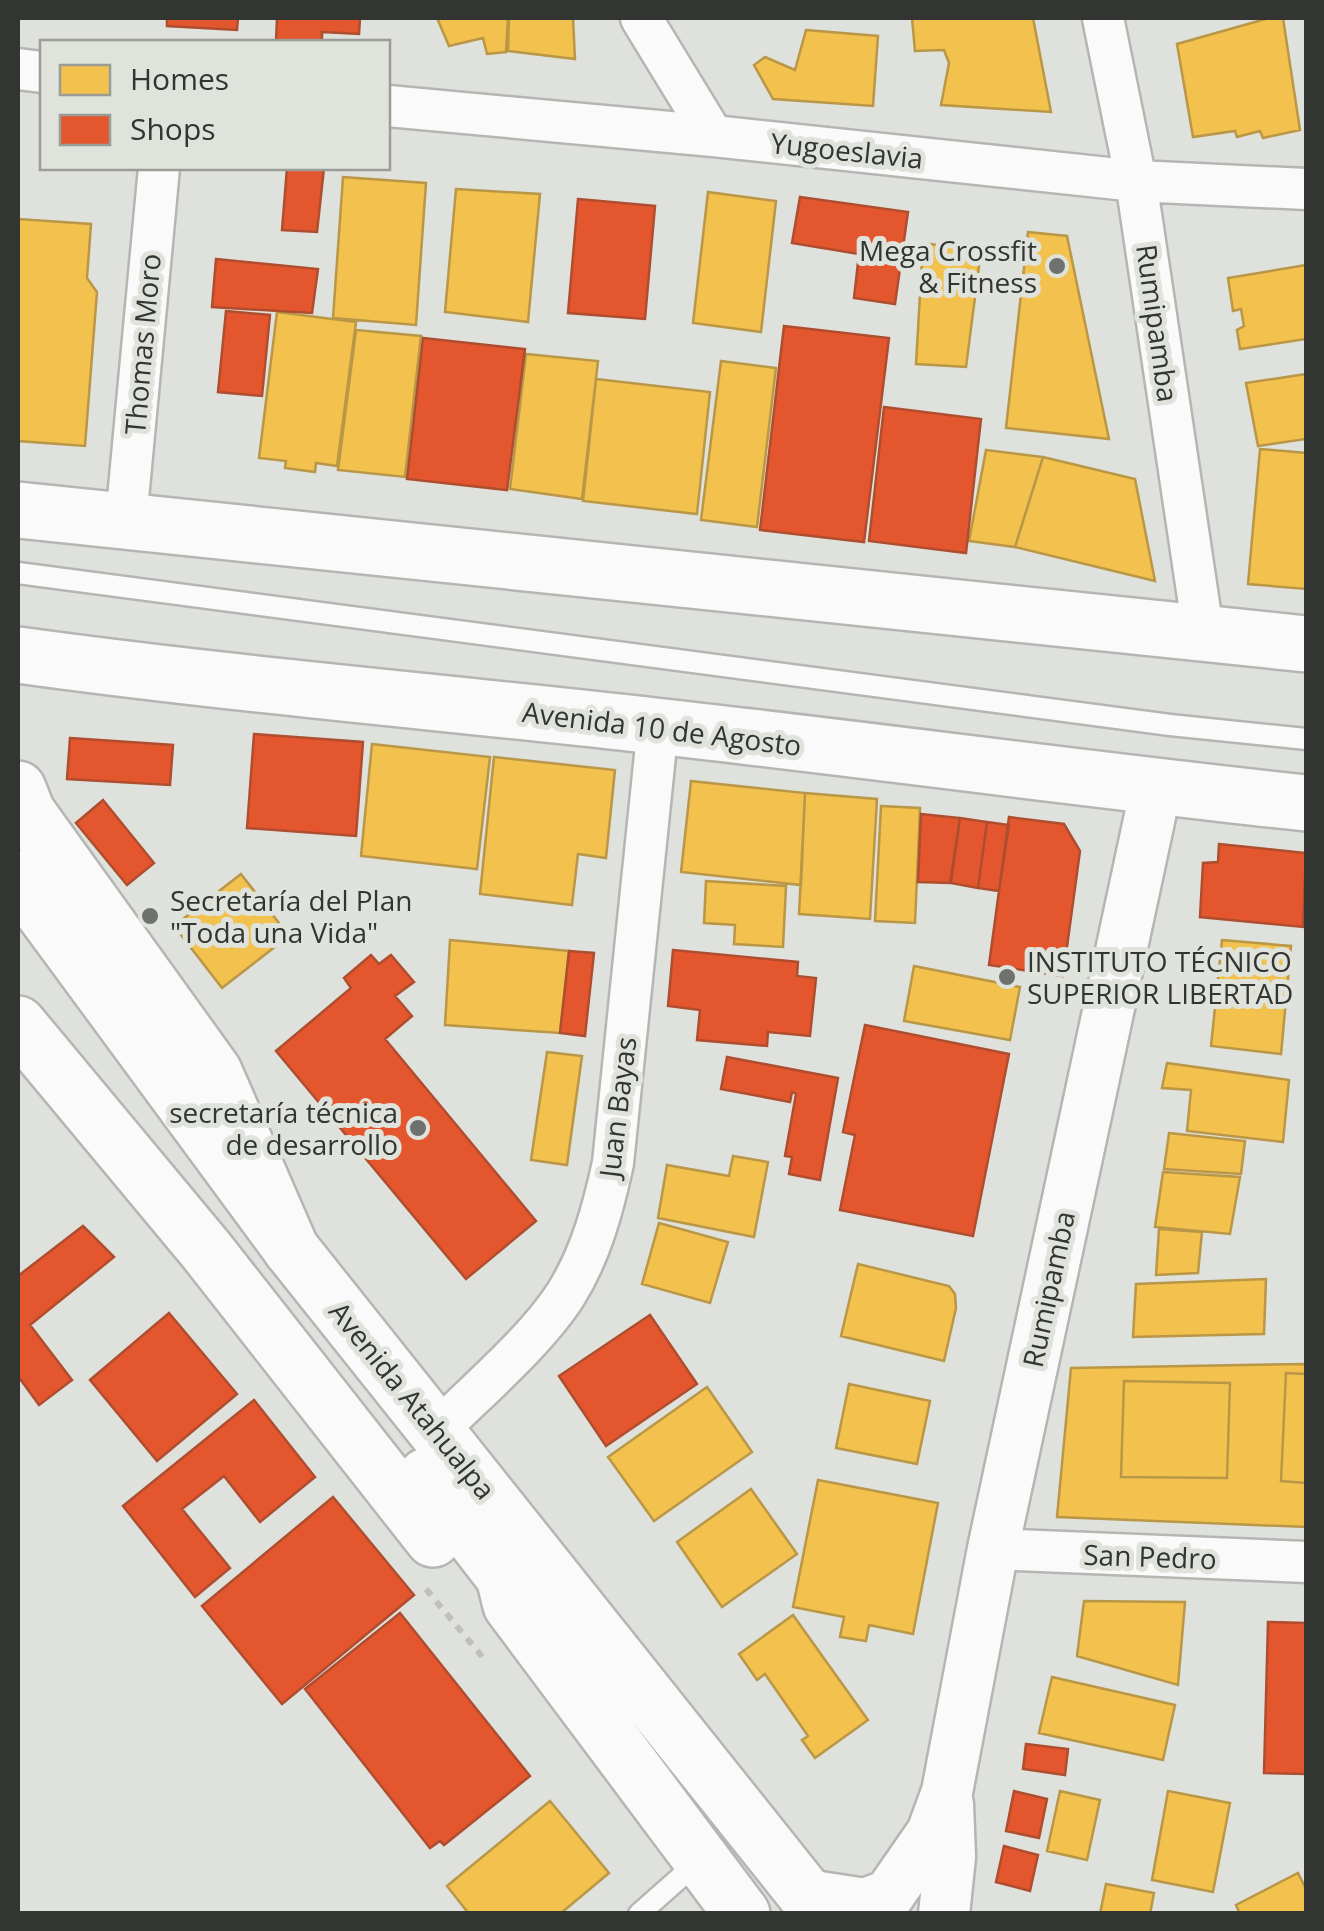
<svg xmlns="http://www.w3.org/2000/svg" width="1324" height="1931" font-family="'Open Sans',sans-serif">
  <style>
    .homes { fill: #f2c14e; stroke: #b99746; stroke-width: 2.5 }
    .shops { fill: #e4572e; stroke: #af4d2f; stroke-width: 2.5 }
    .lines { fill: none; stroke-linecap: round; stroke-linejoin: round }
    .service-casing { stroke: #b5b6b3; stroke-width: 25 }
    .minor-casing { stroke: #b5b6b3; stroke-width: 45 }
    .tertiary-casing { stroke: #b5b6b3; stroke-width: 55 }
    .secondary-casing { stroke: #b5b6b3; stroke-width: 60 }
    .primary-casing { stroke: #b5b6b3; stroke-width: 60 }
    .path { stroke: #bfc0be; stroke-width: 6; stroke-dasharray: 8 8; stroke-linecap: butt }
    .service { stroke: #fafafa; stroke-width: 20 }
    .minor { stroke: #fafafa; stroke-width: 40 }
    .tertiary { stroke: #fafafa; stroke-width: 50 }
    .secondary { stroke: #fafafa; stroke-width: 55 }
    .primary { stroke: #fafafa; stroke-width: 55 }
    .poi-dot { fill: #6f716e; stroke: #dfe3db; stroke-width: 4 }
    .labels { text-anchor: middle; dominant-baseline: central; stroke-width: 10; stroke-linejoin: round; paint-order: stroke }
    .street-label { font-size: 28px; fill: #333532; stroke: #dfe3db }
    .poi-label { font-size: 28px; fill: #333532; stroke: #dfe3db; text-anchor: end }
  </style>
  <rect width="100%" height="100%" fill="#dfe1dd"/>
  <path class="homes" d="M437 18H508L506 52 487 54 483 38 449 46Z
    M509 18H573L575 59 508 51Z
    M912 18H1033L1051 112 941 105 949 63 944 50 915 51Z
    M1269 18H1283L1300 130 1263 138 1260 131 1237 137 1235 131 1193 137 1177 44Z
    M806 30 878 36 873 106 773 99 754 65 765 57 795 70Z
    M343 177 426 183 416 325 333 318Z
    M456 189 540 194 528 322 445 312Z
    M708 192 776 201 761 332 693 323Z
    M18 219 91 224 87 278 97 292 85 446 18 441Z
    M1028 232 1067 236 1109 439 1006 428Z
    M923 243 981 251 966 367 916 364Z
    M1306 265V339L1240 349 1237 330 1244 326 1241 309 1233 311 1228 278Z
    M277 312 356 322 337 466 316 463 315 472 285 468 286 461 259 458Z
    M356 330 421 336 405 477 338 470Z
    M526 354 598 361 582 499 510 489Z
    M721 361 776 368 757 527 701 520Z
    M1306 374V439L1258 446 1246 383Z
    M596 379 710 392 697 514 583 501Z
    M1260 449 1306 453V589L1248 584Z
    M986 450 1043 457 1015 547 969 541Z
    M1043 457 1135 479 1155 581 1015 547Z
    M372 744 490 757 477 869 361 856Z
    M494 757 615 770 606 858 578 854 572 905 480 894Z
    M691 781 805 793 801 885 681 872Z
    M805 793 877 799 870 919 799 914Z
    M881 806 920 808 915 923 875 921Z
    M241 874 289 936 222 988 174 926Z
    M706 881 786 886 783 947 734 944 735 925 704 923Z
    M450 940 569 951 560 1033 445 1025Z
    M1222 940 1291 946 1281 1054 1211 1046Z
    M674 954 710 957 705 1007 671 1005Z
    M914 966 1020 987 1010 1040 904 1021Z
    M547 1052 582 1056 567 1165 531 1160Z
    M1167 1063 1289 1080 1283 1142 1187 1131 1191 1090 1162 1088Z
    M1169 1133 1245 1141 1241 1174 1164 1169Z
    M733 1156 768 1162 754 1237 658 1218 667 1165 729 1176Z
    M1163 1172 1240 1177 1230 1234 1155 1227Z
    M659 1223 728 1242 710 1303 642 1284Z
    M1159 1229 1202 1232 1198 1273 1156 1275Z
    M858 1264 949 1286 955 1294 956 1308 944 1361 841 1336Z
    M1266 1279 1264 1334 1133 1337 1136 1284Z
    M1306 1364V1527L1057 1517 1071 1368Z
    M1286 1373 1306 1374V1483L1281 1481Z
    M1124 1381 1230 1383 1227 1478 1121 1477Z
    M849 1384 930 1401 917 1464 836 1448Z
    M707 1387 752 1452 654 1521 608 1457Z
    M818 1480 938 1503 913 1634 869 1625 866 1641 840 1637 844 1617 793 1607Z
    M751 1489 797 1554 722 1607 677 1542Z
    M1084 1601 1185 1602 1178 1685 1077 1656Z
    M793 1615 868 1720 815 1758 802 1740 808 1736 765 1674 757 1680 739 1654Z
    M1052 1677 1175 1705 1163 1760 1039 1733Z
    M1060 1791 1100 1800 1087 1860 1047 1851Z
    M1168 1791 1230 1803 1213 1892 1152 1880Z
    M550 1801 609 1873 560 1914H469L447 1886Z
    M1298 1873 1306 1889V1914H1240L1236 1905Z
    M1106 1884 1154 1893 1150 1914H1100Z"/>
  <path class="shops" d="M167 18H238L237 30 167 26Z
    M277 18H360L359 34 322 32V42H276Z
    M287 168H324L317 232 282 230Z
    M800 197 908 212 895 304 854 298 859 254 792 243Z
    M578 199 655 206 645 319 568 313Z
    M216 259 318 269 312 313 212 307Z
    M226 311 270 315 262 396 218 392Z
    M784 326 889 338 864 542 760 530Z
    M423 338 525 349 507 490 407 479Z
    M884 407 981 419 966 553 869 541Z
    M254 734 363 742 356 836 247 828Z
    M70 738 173 745 170 785 67 779Z
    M103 800 154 863 127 885 76 823Z
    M921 814 960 818 950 883 918 882Z
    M1009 817 1064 824 1080 851 1063 976 989 965Z
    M960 818 987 822 978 888 951 883Z
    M987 822 1009 825 999 891 978 888Z
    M1219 844 1306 853 1303 927 1200 917 1203 863 1218 862Z
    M673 950 798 962 797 976 816 978 810 1036 768 1032 767 1046 697 1040 700 1010 668 1006Z
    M569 951 594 953 585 1036 560 1033Z
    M371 955 379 964 391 955 414 982 395 996 412 1016 385 1039 536 1221 466 1279 276 1051 351 988 344 978Z
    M865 1025 1009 1054 973 1236 840 1210 855 1135 843 1132Z
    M727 1057 838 1078 820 1180 789 1174 792 1157 785 1156 796 1094 792 1092 790 1102 721 1089Z
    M83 1226 114 1257 30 1325 72 1380 39 1405 18 1376V1276Z
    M169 1313 237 1394 157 1461 90 1380Z
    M650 1315 697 1384 606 1446 559 1376Z
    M254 1400 315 1477 260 1522 224 1476 182 1509 230 1568 195 1597 123 1506Z
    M333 1497 414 1595 282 1704 202 1606Z
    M400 1613 530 1776 444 1845 440 1841 430 1848 305 1689Z
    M1268 1622 1306 1623V1774L1264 1773Z
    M1026 1744 1068 1749 1065 1775 1023 1769Z
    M1014 1791 1047 1799 1039 1838 1006 1831Z
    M1004 1846 1038 1855 1030 1891 996 1882Z"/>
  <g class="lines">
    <defs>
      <path id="service" d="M18 573 1170 725 1306 739
        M639 1914 691 1868"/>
      <path id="minor" d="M641 18 713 136
        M1103 18 1136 181 1203 631
        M18 69 42 72
        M388 106 713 136 1136 181 1306 189
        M126 520 159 168
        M438 1430C478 1390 536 1341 566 1294 591 1254 603 1209 613 1163L658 726
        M993 1549 1306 1562"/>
      <path id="tertiary" d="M806 1895 865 1904 889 1895 932 1833 947 1792 993 1549 1156 788
        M944 1914 950 1857 948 1804"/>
      <path id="secondary" d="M18 878 291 1249 821 1914
        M18 1024 206 1250 433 1539
        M426 1476 504 1577 511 1605 742 1914"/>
      <path id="primary" d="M18 510 1306 644
        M18 655C229 684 442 702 655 726 872 750 1089 780 1306 803
        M18 789 27 812 214 1072 291 1249"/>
    </defs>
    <use href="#service" class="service-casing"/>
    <use href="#minor" class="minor-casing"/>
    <use href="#tertiary" class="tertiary-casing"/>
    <use href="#secondary" class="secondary-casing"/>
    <use href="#primary" class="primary-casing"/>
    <path class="path" d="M426 1589 485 1660"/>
    <use href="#service" class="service"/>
    <use href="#minor" class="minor"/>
    <use href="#tertiary" class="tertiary"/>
    <use href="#secondary" class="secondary"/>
    <use href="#primary" class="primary"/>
  </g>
  <g class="poi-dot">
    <circle cx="1057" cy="266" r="10"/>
    <circle cx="150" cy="916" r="10"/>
    <circle cx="1007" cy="977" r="10"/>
    <circle cx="418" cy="1128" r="10"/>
  </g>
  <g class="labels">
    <g class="street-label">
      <text transform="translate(847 150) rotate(6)">Yugoeslavia</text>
      <text transform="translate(1158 323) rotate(82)">Rumipamba</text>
      <text transform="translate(142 344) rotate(-85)">Thomas Moro</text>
      <text transform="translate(662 728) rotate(7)">Avenida 10 de Agosto</text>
      <text transform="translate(617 1107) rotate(-83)">Juan Bayas</text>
      <text transform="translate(1048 1289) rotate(-78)">Rumipamba</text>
      <text transform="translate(413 1400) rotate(51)">Avenida Atahualpa</text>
      <text transform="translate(1150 1556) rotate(2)">San Pedro</text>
    </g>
    <g class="poi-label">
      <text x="1037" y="250">Mega Crossfit<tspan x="1037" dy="32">&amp; Fitness</tspan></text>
      <text x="170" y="900" text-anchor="start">Secretaría del Plan<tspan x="170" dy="32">"Toda una Vida"</tspan></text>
      <text x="1027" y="961" text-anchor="start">INSTITUTO TÉCNICO<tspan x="1027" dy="32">SUPERIOR LIBERTAD</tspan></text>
      <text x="398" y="1112">secretaría técnica<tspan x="398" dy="32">de desarrollo</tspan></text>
    </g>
  </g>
  <rect width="1324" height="1931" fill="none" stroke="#333532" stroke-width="40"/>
  <rect x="40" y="40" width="350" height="130" fill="#dfe3db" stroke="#9a9d97" stroke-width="2.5"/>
  <rect x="60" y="65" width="50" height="30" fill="#f2c14e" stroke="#9a9d97" stroke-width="2.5"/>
  <text x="130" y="90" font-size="30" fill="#333532">Homes</text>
  <rect x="60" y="115" width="50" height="30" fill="#e4572e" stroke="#9a9d97" stroke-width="2.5"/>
  <text x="130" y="140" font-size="30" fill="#333532">Shops</text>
</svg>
